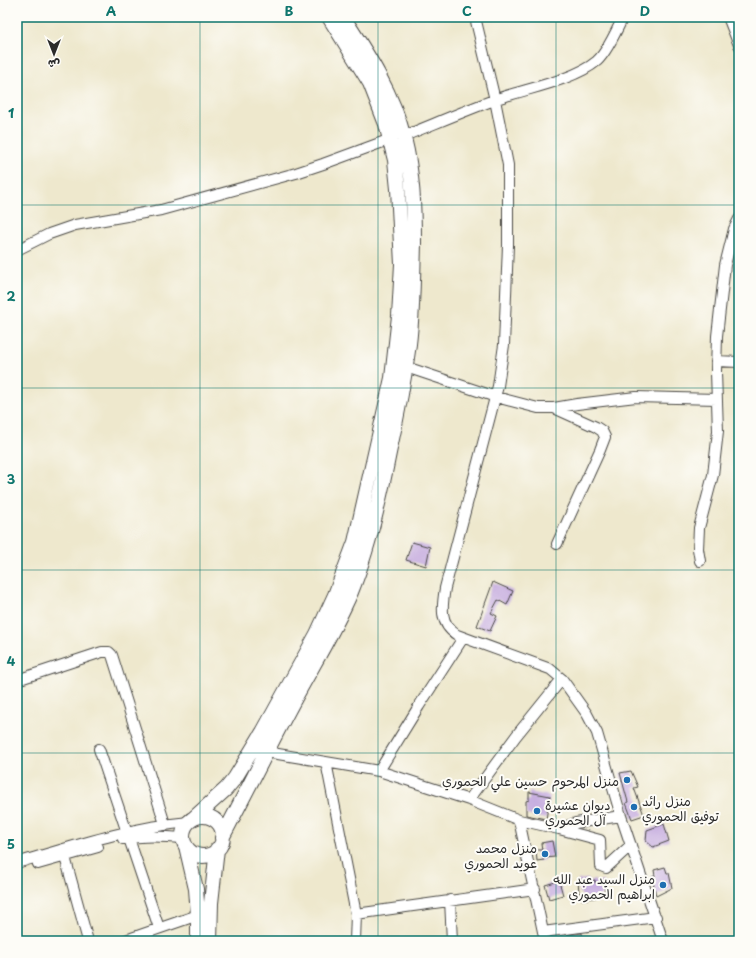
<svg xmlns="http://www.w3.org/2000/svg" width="756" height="958" font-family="'Playpen Sans','Playpen Sans Arabic',sans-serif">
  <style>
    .building { fill: #c1a6dd }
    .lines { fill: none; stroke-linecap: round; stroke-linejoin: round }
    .street-casing { stroke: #484743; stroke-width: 12 }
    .secondary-casing { stroke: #484743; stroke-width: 16 }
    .street { stroke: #fff; stroke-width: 10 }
    .secondary { stroke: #fff; stroke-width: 14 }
    .grid { fill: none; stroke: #0f766e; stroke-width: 1; stroke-opacity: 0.55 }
    .poi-dot { fill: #1f6fb2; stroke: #fdfcf7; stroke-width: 1.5 }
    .labels { text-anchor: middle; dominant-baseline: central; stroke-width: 4; stroke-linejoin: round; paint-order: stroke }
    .poi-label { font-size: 13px; fill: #2b2b2b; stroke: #fdfcf7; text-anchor: end }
    .neatline { fill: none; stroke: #0f766e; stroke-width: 1.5 }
    .grid-label { font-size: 13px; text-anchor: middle; font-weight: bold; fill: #0f766e }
  </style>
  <rect width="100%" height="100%" fill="#fdfcf7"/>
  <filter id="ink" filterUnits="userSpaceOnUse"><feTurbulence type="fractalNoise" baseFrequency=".025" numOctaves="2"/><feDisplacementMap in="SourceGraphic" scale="8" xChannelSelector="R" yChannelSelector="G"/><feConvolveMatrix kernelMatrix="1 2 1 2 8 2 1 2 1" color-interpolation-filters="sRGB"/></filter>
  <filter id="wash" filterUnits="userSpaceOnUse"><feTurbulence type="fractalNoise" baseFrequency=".012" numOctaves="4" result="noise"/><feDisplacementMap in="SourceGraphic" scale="16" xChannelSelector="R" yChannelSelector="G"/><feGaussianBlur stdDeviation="0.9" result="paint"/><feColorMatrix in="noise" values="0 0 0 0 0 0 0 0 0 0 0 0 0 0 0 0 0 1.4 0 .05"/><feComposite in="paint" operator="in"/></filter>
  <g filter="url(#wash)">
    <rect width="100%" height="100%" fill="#eee8cd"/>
    <g id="blocks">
      <path class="building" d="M412 542 430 547 426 566 406 560Z
        M493 582 513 591 507 605 498 600 491 613 497 616 490 631 477 626Z
        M631 771 638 787 634 788 644 815 632 819 626 803 628 802 620 773Z
        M529 792 550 796 546 819 526 815V801L529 800Z
        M664 824 669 841 653 847 646 841 647 830Z
        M552 841 555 857 544 858V860L537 861 536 850H542L541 843Z
        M665 867 667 873H669L672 888 656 896 652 877 655 876 654 870Z
        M588 879 589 881 595 880V883L604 881 605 894 600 895V897L582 900 581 893H579L578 880Z
        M559 881 563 895 549 899 545 885Z
        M582 933 583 941H567L568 935Z"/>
    </g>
  </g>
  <g filter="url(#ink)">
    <use href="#blocks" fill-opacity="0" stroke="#484743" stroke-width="1"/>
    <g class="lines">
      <defs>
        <path id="street" d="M475 17 495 100 508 165V245L504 345 498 386 445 588C442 606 439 624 457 635L550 669 562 679 587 714 597 733 621 816 663 941
          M728 17 739 45
          M404 136C434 124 464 111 494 100 524 89 573 81 597 61 607 52 617 30 623 17
          M17 250 49 234 75 225 161 210 296 173 323 164 391 139
          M716 361 739 362
          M406 367 496 397 538 408H554L577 404 636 397 717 399
          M554 408 596 427 602 431 605 437 600 450 557 544
          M700 561 698 549 699 528 713 475 718 431 716 372 717 336 725 265 734 229 739 219
          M17 680 102 652H109L112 655 165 824
          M99 749 159 928
          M266 752 379 771 469 800 519 820 559 829 576 823 621 816
          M326 762 356 914 355 941
          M379 771 419 706 463 638
          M469 800 516 736 562 679
          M519 820 545 941
          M559 829 600 840 601 866 606 868 631 845
          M123 839C143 835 163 836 183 838
          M65 857 88 941
          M17 863C74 846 130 827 189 822
          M38 864 98 847
          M450 900 452 941
          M356 914 535 889
          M543 932 656 917
          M123 941 198 915"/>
        <path id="secondary" d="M183 836a20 20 0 1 1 40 0a20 20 0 1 1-40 0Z
          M194 818 226 789 235 778 263 732 317 634 335 595 355 542 392 378 399 316 402 264 398 189 395 160 386 124 370 83 329 17
          M222 838C247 791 270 744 295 698 314 663 335 629 351 592 369 548 380 499 389 453 397 417 404 381 409 344 413 311 413 277 414 243 414 208 413 173 404 138 393 94 368 55 343 17
          M186 846 196 889 198 915V941
          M210 941 211 903 217 849"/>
      </defs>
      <use href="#street" class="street-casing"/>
      <use href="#secondary" class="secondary-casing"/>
      <use href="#street" class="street"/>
      <use href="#secondary" class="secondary"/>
    </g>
  </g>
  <path class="grid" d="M200 17V941M378 17V941M556 17V941M17 205H739M17 388H739M17 570H739M17 753H739"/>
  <g class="poi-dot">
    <circle cx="627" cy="780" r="4"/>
    <circle cx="634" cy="807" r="4"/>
    <circle cx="537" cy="811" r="4"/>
    <circle cx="545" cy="854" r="4"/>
    <circle cx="663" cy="885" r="4"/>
  </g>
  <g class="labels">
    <g class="poi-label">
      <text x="619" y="780">منزل المرحوم حسين علي الحموري</text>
      <text x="642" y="800" text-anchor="start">منزل رائد<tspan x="642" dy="15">توفيق الحموري</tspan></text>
      <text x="545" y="804" text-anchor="start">ديوان عشيرة<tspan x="545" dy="15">آل الحموري</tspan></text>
      <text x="537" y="847">منزل محمد<tspan x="537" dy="15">عويد الحموري</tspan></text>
      <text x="655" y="878">منزل السيد عبد الله<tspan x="655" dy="15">ابراهيم الحموري</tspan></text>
    </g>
  </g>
  <rect width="756" height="958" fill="none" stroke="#fdfcf7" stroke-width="44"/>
  <g transform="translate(54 54) rotate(180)" stroke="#fdfcf7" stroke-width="3" paint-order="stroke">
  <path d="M0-3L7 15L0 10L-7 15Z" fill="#2b2b2b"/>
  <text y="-6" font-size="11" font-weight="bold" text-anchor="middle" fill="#2b2b2b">ش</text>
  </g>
  <rect x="22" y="22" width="712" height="914" class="neatline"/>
  <g class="grid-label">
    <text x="111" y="16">A</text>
    <text x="289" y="16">B</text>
    <text x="467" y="16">C</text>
    <text x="645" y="16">D</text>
    <text x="11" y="118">1</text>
    <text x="11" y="301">2</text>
    <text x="11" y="484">3</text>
    <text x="11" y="666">4</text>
    <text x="11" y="849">5</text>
  </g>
</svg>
